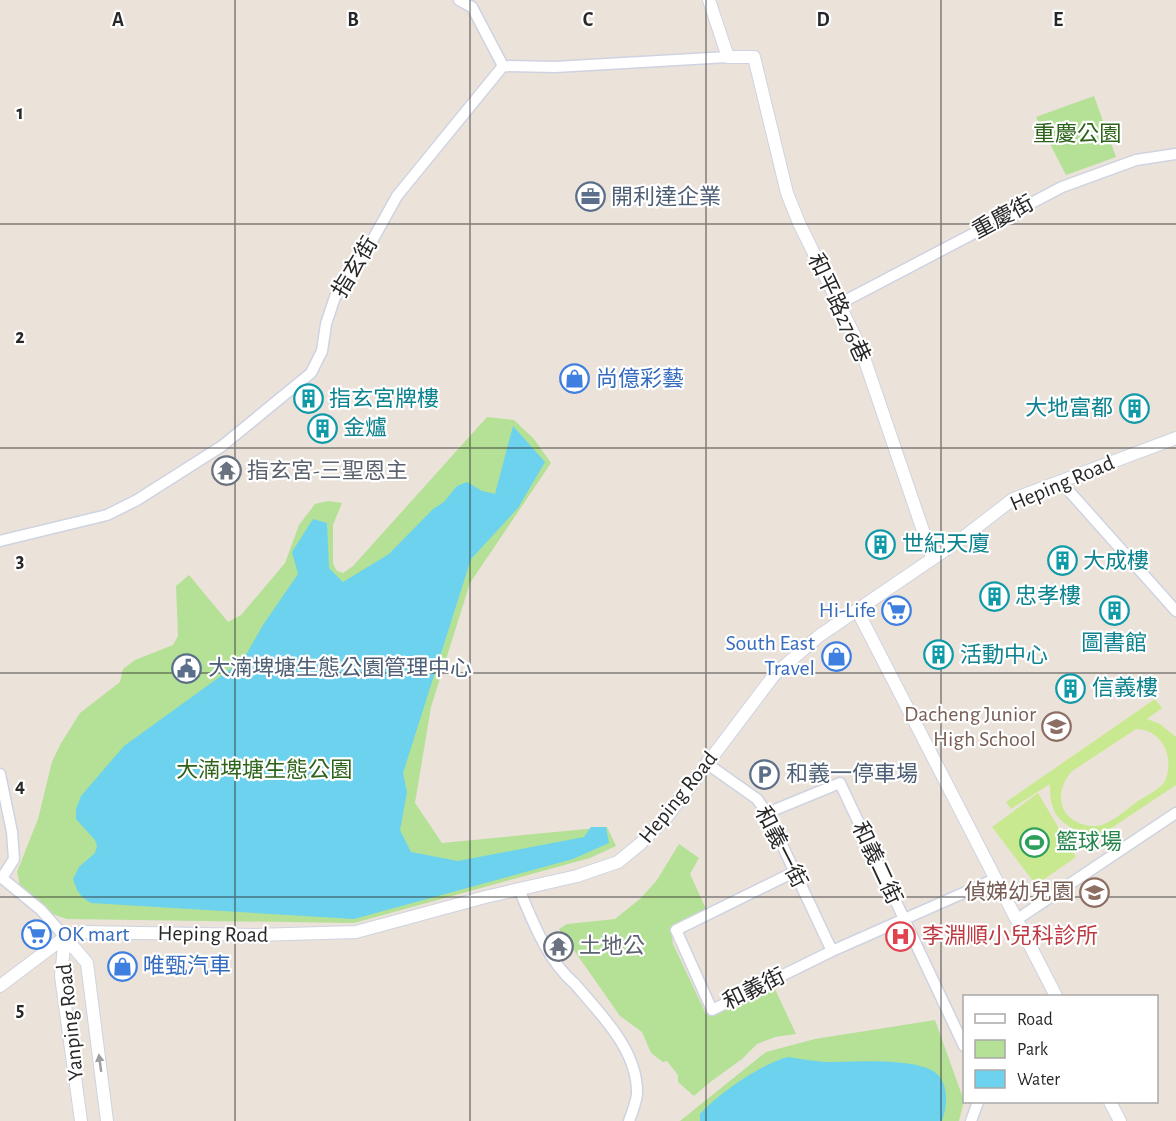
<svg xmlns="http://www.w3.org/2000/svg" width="1176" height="1121" font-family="'Alegreya Sans','Noto Sans TC',sans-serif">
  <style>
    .green { fill: #b4e196 }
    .pitch { fill: #c9e991; fill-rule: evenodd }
    .water { fill: #6cd2ed }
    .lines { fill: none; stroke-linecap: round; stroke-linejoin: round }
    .minor-casing { stroke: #cfd3e1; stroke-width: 13 }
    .tertiary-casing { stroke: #cfd3e1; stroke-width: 14 }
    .minor { stroke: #fff; stroke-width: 10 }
    .tertiary { stroke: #fff; stroke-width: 12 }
    .oneway { fill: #9e9e9e }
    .grid { fill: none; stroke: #282828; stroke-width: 1.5; stroke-opacity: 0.55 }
    .labels { text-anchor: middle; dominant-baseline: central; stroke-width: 4.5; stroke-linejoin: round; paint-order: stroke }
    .park-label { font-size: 22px; fill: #2d631a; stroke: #fff }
    .service-label { font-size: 22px; fill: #4e5e75; stroke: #fff; text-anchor: start }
    .street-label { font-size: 22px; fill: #282828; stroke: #fff }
    .shop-label { font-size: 22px; fill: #366cbe; stroke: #fff; text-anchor: start }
    .culture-label { font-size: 22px; fill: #0d838f; stroke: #fff; text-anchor: start }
    .worship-label { font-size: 22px; fill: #5b616d; stroke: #fff; text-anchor: start }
    .education-label { font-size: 22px; fill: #785e54; stroke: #fff; text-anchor: end }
    .leisure-label { font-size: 22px; fill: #27864d; stroke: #fff; text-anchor: start }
    .health-label { font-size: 22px; fill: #be3a42; stroke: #fff; text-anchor: start }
    .grid-label { font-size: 20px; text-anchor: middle; font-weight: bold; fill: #282828; stroke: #fff; stroke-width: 4.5; stroke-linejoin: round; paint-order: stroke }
  </style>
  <rect width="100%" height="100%" fill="#ebe2da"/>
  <path class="green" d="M1094 96 1116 157 1066 175 1036 117Z
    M487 417 514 420 534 439 551 463 470 583 431 707 415 803 442 843 607 827 616 846 590 858 354 923 67 919 52 914 20 886 17 872 38 819 52 762 60 745 80 713 120 682 123 669 135 660 173 645 178 636 176 586 189 575 228 622 241 615 285 563 299 525 315 504 328 501 342 503 333 525V564L337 571 343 573 353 566Z
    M679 844 699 858 690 874 706 909 682 920 671 929 673 944 706 1014 711 1016 718 1013 774 987 796 1034 775 1037 757 1044 742 1059 709 1083 694 1096 678 1082V1075L667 1061 663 1062 651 1053 642 1032 620 1016 559 929 567 924 615 919 641 898 657 880Z
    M935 1020 964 1101 959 1121H680L766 1052 815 1039Z"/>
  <path class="pitch" d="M1155 699 1162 708 1147 719 1160 724 1176 737V785L1098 837C1066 828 1049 821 1050 784L1011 809 1006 802ZM1136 729C1163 729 1176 760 1164 783 1158 790 1146 796 1138 801 1127 809 1116 819 1104 824 1090 830 1070 822 1064 810 1057 796 1063 782 1071 772Z
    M1038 793 1076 857 1036 885 992 827Z"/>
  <path class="water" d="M513 426 545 462 518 508 471 559 403 773 407 792 400 830 411 852 458 861 584 837 591 827H606L609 843 573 859 354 919 91 903 82 897 77 890 73 879 79 867 95 853 97 846 95 840 76 819V809L81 796 124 746 243 660 263 625 298 574 292 552 313 519 327 523 329 568 343 582 389 554 433 509 444 502 457 486 467 482 482 491 495 494Z
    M788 1057C801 1059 813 1061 825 1062 851 1062 923 1056 939 1076 949 1088 947 1108 942 1121H700V1114C719 1093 761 1064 788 1057Z"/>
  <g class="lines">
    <defs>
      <path id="minor" d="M459 0 472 7 503 66
        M839 304 1062 187 1136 160 1176 154
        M1061 482 1176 611
        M0 541 107 515 137 500 222 446 311 373 322 351 326 324 335 297 367 250 397 196 503 66 555 67 728 57
        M706 763 757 799 767 813 832 951
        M0 774 12 832 14 859 2 878 41 910 65 937
        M767 813 840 783 964 1046
        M794 872 676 930 712 1010 832 951 995 879
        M519 889C532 920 548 962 575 984 601 1015 638 1050 637 1094 636 1103 632 1113 629 1121
        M1016 920 1176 813
        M971 1121 978 1102"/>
      <path id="tertiary" d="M709 0 728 57H754L787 193 799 223 861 349 932 557
        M857 610 1056 996
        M65 937 87 963 107 1121
        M65 937 61 976 81 1121
        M0 986 65 937 82 932 255 935 356 932 485 897 577 876 618 862 640 844 666 818 775 674 819 636 960 540 1013 499 1176 438
        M1110 1102 1120 1121"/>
    </defs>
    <use href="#minor" class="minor-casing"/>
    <use href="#tertiary" class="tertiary-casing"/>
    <use href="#minor" class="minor"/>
    <use href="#tertiary" class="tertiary"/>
  </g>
  <defs><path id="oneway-solid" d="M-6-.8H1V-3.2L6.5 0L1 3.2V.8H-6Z" transform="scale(1.5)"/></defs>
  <use class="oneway" href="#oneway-solid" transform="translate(100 1063) rotate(-98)"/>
  <path class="grid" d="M235 0V1121M470 0V1121M706 0V1121M941 0V1121M0 224H1176M0 448H1176M0 673H1176M0 897H1176"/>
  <defs>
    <symbol id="office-ring" viewBox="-11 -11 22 22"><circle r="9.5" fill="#fff" stroke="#5c6f8a" stroke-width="1.5"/><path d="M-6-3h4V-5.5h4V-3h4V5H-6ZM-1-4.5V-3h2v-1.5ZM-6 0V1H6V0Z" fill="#5c6f8a"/></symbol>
    <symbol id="shop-ring" viewBox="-11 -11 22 22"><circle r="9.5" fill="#fff" stroke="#3f7fe0" stroke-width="1.5"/><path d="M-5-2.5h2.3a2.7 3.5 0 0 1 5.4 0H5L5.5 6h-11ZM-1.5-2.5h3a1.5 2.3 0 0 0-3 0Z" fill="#3f7fe0"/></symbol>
    <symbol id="building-ring" viewBox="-11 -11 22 22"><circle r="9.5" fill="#fff" stroke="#0f9aa8" stroke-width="1.5"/><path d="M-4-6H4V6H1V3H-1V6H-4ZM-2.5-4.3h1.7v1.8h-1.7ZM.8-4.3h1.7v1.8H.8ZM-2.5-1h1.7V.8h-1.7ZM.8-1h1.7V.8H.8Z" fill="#0f9aa8"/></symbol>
    <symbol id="temple-ring" viewBox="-11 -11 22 22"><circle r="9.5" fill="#fff" stroke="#6b7280" stroke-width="1.5"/><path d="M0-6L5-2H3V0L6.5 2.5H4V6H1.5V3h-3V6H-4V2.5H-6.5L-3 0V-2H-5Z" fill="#6b7280"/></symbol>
    <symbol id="supermarket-ring" viewBox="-11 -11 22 22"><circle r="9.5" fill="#fff" stroke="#3f7fe0" stroke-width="1.5"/><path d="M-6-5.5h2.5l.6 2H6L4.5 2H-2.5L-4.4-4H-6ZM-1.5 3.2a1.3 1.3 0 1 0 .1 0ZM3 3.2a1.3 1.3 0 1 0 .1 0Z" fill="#3f7fe0"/></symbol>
    <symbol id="civic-ring" viewBox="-11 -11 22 22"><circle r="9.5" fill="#fff" stroke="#5c6f8a" stroke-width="1.5"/><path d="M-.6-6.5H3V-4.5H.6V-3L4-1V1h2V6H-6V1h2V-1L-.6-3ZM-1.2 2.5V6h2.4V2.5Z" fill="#5c6f8a"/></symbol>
    <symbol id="school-ring" viewBox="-11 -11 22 22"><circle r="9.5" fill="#fff" stroke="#8d6e63" stroke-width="1.5"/><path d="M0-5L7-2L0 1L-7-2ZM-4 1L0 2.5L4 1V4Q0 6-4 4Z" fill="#8d6e63"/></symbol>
    <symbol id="parking-ring" viewBox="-11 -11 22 22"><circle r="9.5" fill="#fff" stroke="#5c6f8a" stroke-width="1.5"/><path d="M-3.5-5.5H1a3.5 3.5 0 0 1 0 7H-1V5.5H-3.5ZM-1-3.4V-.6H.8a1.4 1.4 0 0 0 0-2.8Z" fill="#5c6f8a"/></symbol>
    <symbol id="stadium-ring" viewBox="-11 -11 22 22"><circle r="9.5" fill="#fff" stroke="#2e9e5b" stroke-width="1.5"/><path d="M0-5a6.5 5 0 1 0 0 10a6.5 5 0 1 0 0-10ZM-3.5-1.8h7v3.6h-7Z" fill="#2e9e5b"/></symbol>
    <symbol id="hospital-ring" viewBox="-11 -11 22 22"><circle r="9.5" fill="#fff" stroke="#e0444e" stroke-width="1.5"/><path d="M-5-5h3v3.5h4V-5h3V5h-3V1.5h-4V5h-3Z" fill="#e0444e"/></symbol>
  </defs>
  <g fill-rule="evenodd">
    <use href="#office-ring" x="574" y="180" width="33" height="33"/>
    <use href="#shop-ring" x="558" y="362" width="33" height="33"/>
    <use href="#building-ring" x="292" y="382" width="33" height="33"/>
    <use href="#building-ring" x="1118" y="392" width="33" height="33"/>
    <use href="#building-ring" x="306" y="412" width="33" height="33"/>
    <use href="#temple-ring" x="210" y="454" width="33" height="33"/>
    <use href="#building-ring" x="864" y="528" width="33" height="33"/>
    <use href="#building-ring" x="1046" y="544" width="33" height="33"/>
    <use href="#building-ring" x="978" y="580" width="33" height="33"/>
    <use href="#supermarket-ring" x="880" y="594" width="33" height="33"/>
    <use href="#building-ring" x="1098" y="594" width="33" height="33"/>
    <use href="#building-ring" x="922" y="638" width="33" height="33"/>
    <use href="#shop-ring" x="820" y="640" width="33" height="33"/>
    <use href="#civic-ring" x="170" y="652" width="33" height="33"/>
    <use href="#building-ring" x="1054" y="672" width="33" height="33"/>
    <use href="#school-ring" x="1040" y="710" width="33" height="33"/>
    <use href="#parking-ring" x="748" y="758" width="33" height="33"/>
    <use href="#stadium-ring" x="1018" y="826" width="33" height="33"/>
    <use href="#school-ring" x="1078" y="876" width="33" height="33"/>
    <use href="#supermarket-ring" x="20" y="918" width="33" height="33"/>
    <use href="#hospital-ring" x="884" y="920" width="33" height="33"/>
    <use href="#temple-ring" x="542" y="930" width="33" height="33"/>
    <use href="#shop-ring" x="106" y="950" width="33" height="33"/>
  </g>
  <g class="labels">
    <g class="park-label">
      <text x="1077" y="134">重慶公園</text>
      <text x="264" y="770">大湳埤塘生態公園</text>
    </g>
    <g class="service-label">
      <text x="611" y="197">開利達企業</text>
      <text x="208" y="668">大湳埤塘生態公園管理中心</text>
      <text x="786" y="774">和義一停車場</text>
    </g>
    <g class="street-label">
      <text transform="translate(1003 217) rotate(-28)">重慶街</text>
      <text transform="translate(355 267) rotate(-59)">指玄街</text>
      <text transform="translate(839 308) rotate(65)">和平路276巷</text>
      <text transform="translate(1062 483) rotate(-23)">Heping Road</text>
      <text transform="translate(678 797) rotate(-51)">Heping Road</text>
      <text transform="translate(781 847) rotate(63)">和義一街</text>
      <text transform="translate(877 863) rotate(65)">和義二街</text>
      <text transform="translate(213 934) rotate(1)">Heping Road</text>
      <text transform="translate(754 989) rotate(-26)">和義街</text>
      <text transform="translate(70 1022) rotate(-96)">Yanping Road</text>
    </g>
    <g class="shop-label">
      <text x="596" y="379">尚億彩藝</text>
      <text x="876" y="610" text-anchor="end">Hi-Life</text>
      <text x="815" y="643" text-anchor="end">South East<tspan x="815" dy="25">Travel</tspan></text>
      <text x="58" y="934">OK mart</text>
      <text x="143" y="966">唯甄汽車</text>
    </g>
    <g class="culture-label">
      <text x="329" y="399">指玄宮牌樓</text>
      <text x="1113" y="408" text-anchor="end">大地富都</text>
      <text x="343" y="428">金爐</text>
      <text x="902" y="544">世紀天廈</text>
      <text x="1083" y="561">大成樓</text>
      <text x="1015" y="596">忠孝樓</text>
      <text x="1114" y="643" text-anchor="middle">圖書館</text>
      <text x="960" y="655">活動中心</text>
      <text x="1092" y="688">信義樓</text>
    </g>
    <g class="worship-label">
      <text x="247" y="471">指玄宮-三聖恩主</text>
      <text x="579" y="946">土地公</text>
    </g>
    <g class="education-label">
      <text x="1036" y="714">Dacheng Junior<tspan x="1036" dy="25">High School</tspan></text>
      <text x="1074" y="892">偵娣幼兒園</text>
    </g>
    <g class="leisure-label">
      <text x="1056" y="842">籃球場</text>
    </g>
    <g class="health-label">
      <text x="922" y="936">李淵順小兒科診所</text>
    </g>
  </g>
  <g class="grid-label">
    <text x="118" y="26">A</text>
    <text x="353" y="26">B</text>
    <text x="588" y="26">C</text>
    <text x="823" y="26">D</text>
    <text x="1058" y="26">E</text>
    <text x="20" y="119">1</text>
    <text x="20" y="343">2</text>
    <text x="20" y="567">3</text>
    <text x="20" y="792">4</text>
    <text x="20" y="1016">5</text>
  </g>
  <rect x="963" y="995" width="195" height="108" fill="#ffffff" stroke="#a9a9a9" stroke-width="1.5"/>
  <rect x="975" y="1014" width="30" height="9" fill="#ffffff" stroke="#a9a9a9" stroke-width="1.5"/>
  <text x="1017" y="1025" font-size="18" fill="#282828">Road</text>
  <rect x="975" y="1040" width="30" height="18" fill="#b4e196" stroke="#a9a9a9" stroke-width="1.5"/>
  <text x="1017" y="1055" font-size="18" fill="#282828">Park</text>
  <rect x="975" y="1070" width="30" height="18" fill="#6cd2ed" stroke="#a9a9a9" stroke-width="1.5"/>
  <text x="1017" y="1085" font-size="18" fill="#282828">Water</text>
</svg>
